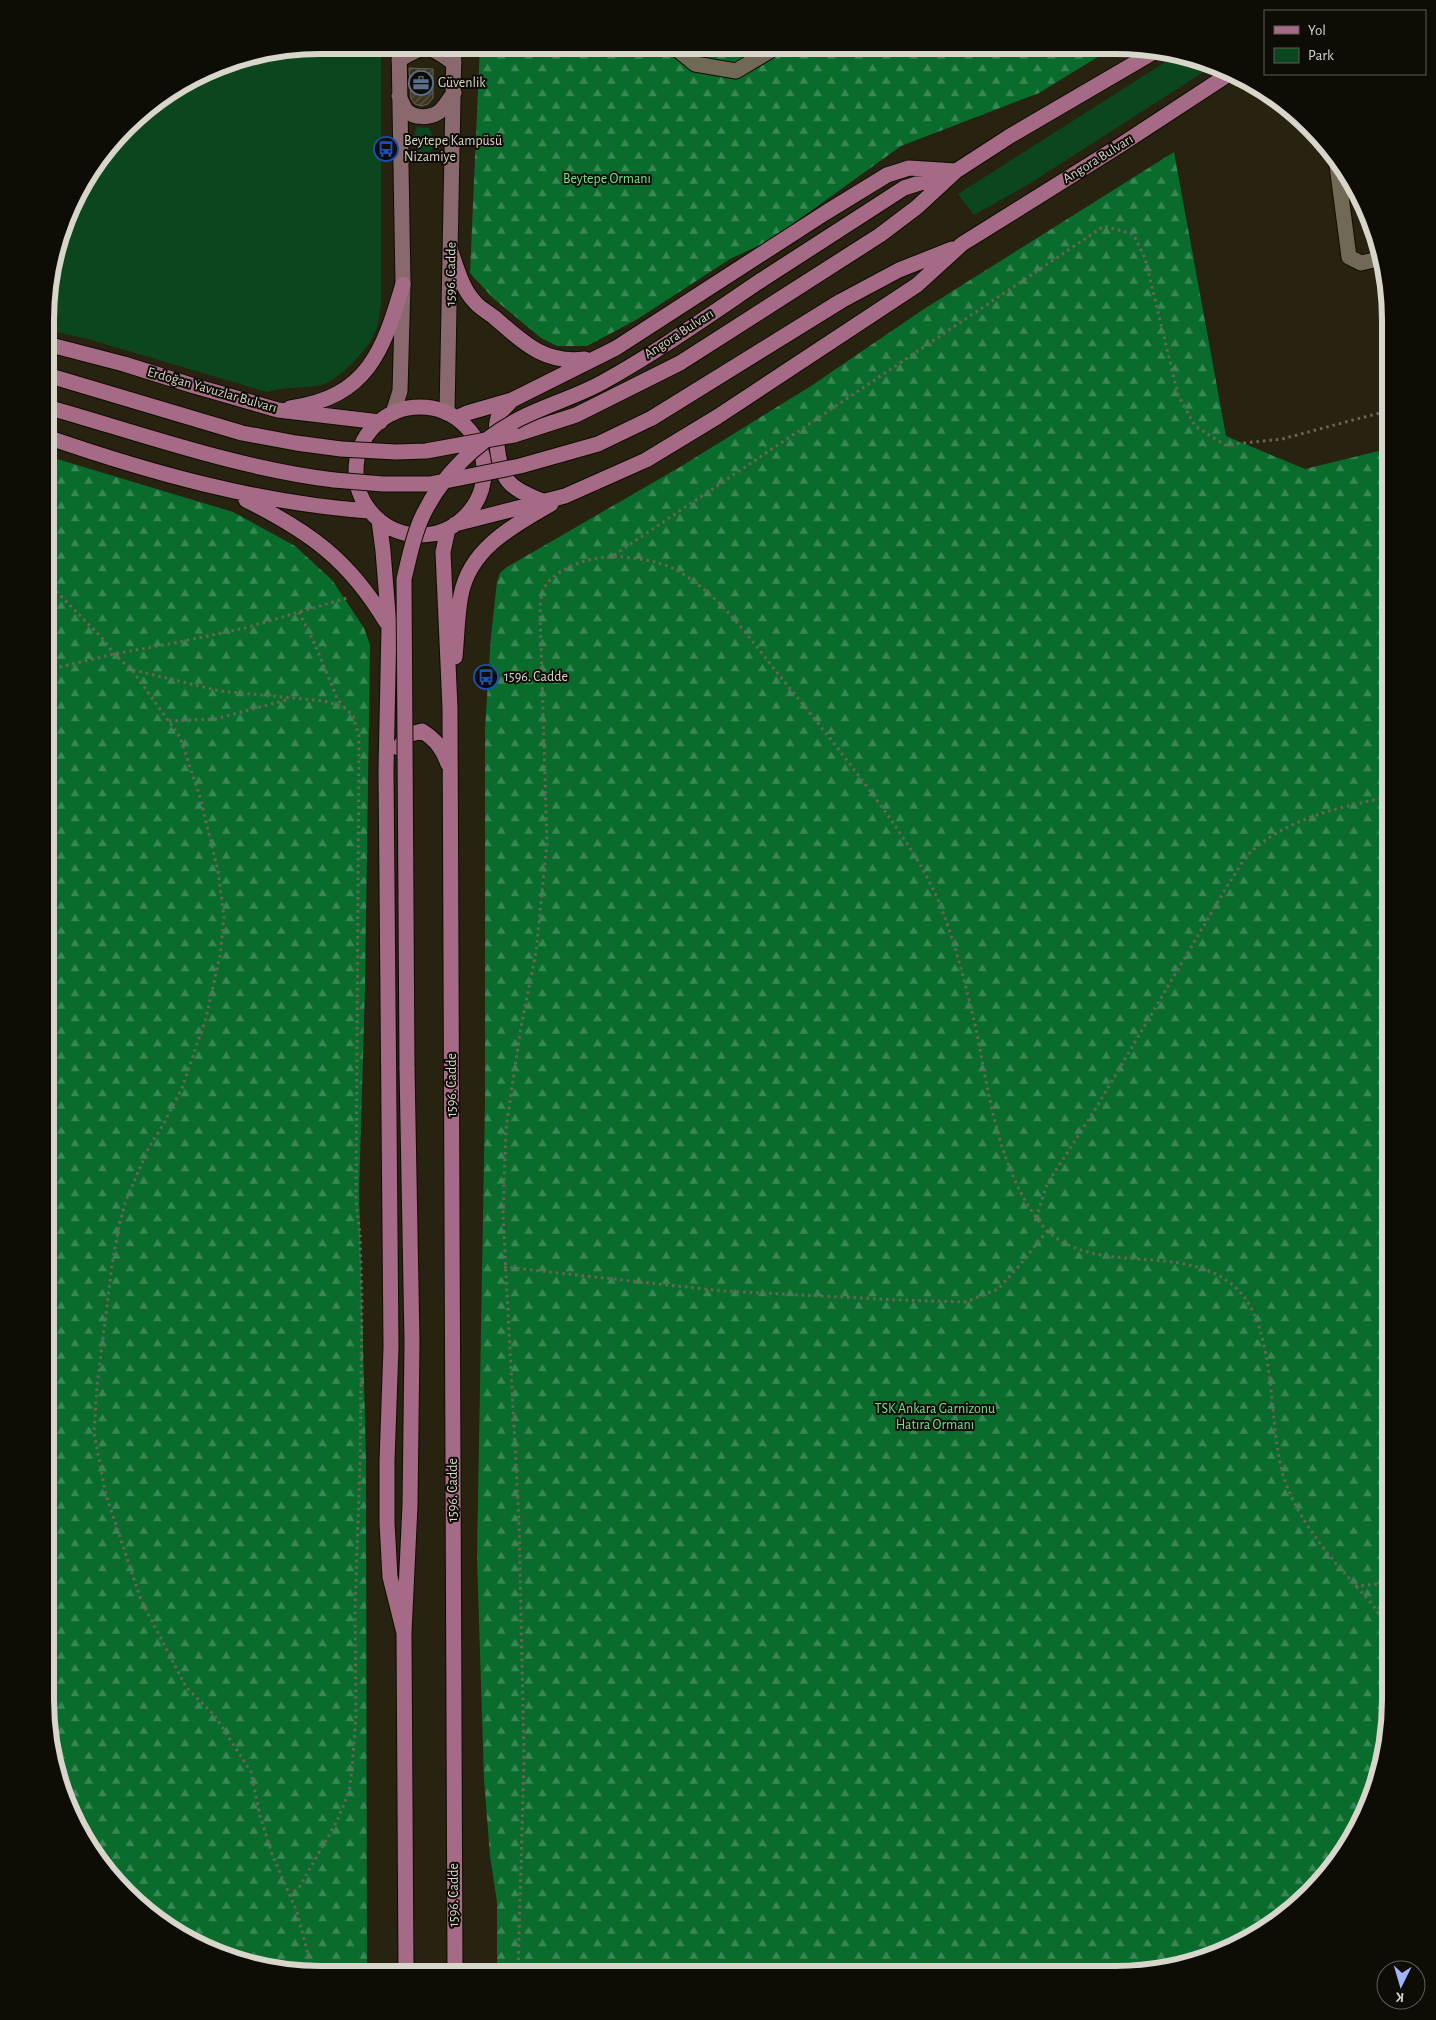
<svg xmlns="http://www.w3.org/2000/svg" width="1436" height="2020" font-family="'Alegreya Sans',sans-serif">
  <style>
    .green { fill: #0c461e }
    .forest { fill: url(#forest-firs) }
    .building { fill: url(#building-hatch); stroke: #68624f }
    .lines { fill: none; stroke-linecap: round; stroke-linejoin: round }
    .minor-casing { stroke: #100c00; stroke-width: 17 }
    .secondary-casing { stroke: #100c00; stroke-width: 17 }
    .primary-casing { stroke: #100c00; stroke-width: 17 }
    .path { stroke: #6a6556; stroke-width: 3; stroke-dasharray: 2.5 4; stroke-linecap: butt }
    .minor { stroke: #6f6955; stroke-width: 15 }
    .secondary { stroke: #89696d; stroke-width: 15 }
    .primary { stroke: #a46a86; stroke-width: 15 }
    .primary-bridge-casing { stroke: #100c00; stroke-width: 17; stroke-linecap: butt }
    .primary-bridge { stroke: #a46a86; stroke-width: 15 }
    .labels { text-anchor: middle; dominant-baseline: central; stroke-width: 4; stroke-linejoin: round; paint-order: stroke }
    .poi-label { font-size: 14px; fill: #d8d5ca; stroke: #0e0c05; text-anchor: start }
    .street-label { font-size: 14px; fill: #d8d5ca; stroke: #0e0c05 }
    .park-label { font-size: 14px; fill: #76e38d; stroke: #0e0c05 }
    .rim { fill: none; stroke: #d8d5ca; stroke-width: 6 }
  </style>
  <defs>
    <pattern id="forest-firs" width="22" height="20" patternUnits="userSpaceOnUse" patternTransform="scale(1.25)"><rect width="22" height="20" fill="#096c2d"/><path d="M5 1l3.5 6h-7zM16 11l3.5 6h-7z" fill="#388754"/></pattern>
    <pattern id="building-hatch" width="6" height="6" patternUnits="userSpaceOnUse" patternTransform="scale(1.25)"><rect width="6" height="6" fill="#3b3624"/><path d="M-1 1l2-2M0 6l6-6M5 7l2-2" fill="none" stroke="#575242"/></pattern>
  </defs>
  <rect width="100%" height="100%" fill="#282211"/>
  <path class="green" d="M319 45H381V304C380 312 379 320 377 327 372 346 340 380 321 385 303 389 284 386 267 392L88 339 47 330V283L82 182 139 113 231 60Z
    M1178 54 1216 64 1029 184 974 215 958 194Z
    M417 127 429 128C438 142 432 153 423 165 417 153 410 141 417 127Z"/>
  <path class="forest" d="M480 45 1114 47 1039 93 901 146 769 241 730 259 636 320 587 346H557L541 338 493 298 470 273Z
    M1174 152 1226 436 1305 469 1391 448 1390 1719 1376 1789 1345 1853 1297 1907 1238 1947 1170 1970 1117 1975 497 1973V1902L490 1856 484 1779 477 1558 485 1103V728L491 636 497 582 500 573 507 567 680 467 811 386 924 309Z
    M47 456 233 512 295 546 332 580 364 628 370 645 365 986 359 1193 366 1458 367 1973H284L215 1954 153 1918 113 1881 73 1822 50 1754 45 1701Z"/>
  <path class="building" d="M409 68 433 69V98L428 104 421 106 415 104 411 99Z"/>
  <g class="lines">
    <defs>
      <path id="minor" d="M673 46 695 64 736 71 778 46
        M1336 158 1349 257 1361 263 1383 258"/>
      <path id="secondary" d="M399 60C427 43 427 45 454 63
        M399 96C401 100 403 106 406 110 414 119 430 118 439 112 445 107 449 99 454 93
        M393 413 400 391 403 284 399 45
        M447 413 454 45"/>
      <path id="primary" d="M451 252C457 268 462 288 474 301 479 308 488 312 495 318 524 343 544 364 585 359
        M760 281 904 188 948 174
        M47 344 124 364 191 385 278 410 380 422
        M47 375 242 433 296 443 341 449
        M511 401C508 405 503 409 500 413 492 426 498 469 508 481 516 491 531 496 542 501
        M47 407C142 434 236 468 334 480
        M356 471a64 64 0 1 1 128 0a64 64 0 1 1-128 0Z
        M290 408C368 397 383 351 403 284
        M456 418 467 413 512 400 616 348 825 213 887 175 909 168 956 171
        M514 435 576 415 680 363 880 235 917 207 956 171 1010 136 1159 49
        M47 437C151 473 259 503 369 511
        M520 466 598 444 652 418 841 301 899 270 952 249
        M246 500C310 532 349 560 386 622
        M379 520 383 551 389 626 386 770 391 1347 387 1461V1523L390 1577 404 1633
        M455 524 565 496 646 460 717 417 917 285 962 244 1119 146 1232 72
        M448 529 443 552 450 708 455 1973
        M455 657C457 637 457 615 461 595 470 548 513 526 551 504
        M399 748 407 735 422 731C436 740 443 749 448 764
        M406 1973 404 1633 410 1505 412 1342 407 1067"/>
    </defs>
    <use href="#minor" class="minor-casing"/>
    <use href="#secondary" class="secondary-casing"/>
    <use href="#primary" class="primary-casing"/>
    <path class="path" d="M47 300 54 264
      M614 555 1104 226 1133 234 1145 258 1178 395 1195 426 1225 445 1282 439 1391 410
      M47 582 103 639 114 654 132 670 180 737 200 797 218 871 224 917 220 956 206 1018 182 1088 163 1125 149 1147 126 1200 119 1226 112 1265 97 1386 94 1433 106 1495 141 1600 186 1687 215 1716 251 1772 260 1816 272 1854 297 1912 307 1950 310 1973
      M299 612 316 647 337 698 343 707
      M47 670 114 654 174 643 245 628 350 597
      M133 670 220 691 324 701 344 707 353 716 359 736 356 1201 360 1234 362 1301 360 1465 355 1610 356 1717 352 1769 349 1792 337 1821 300 1886 290 1896
      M169 721 215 719 290 699
      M1036 1218 1047 1184 1096 1108 1229 883C1237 872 1244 857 1254 849 1293 816 1343 807 1391 796
      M504 1267 723 1291 899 1300 965 1302 998 1289 1019 1266 1048 1230
      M1355 1586 1390 1583
      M1293 1910 1311 1877 1353 1836
      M518 1973 524 1758 519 1522 503 1216 506 1128 521 1027 536 952 547 843 540 613C541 607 540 596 543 590 555 565 600 554 624 557 650 560 668 563 689 578 727 604 754 644 783 680 819 724 854 768 887 814 909 846 931 878 944 915 958 953 968 994 977 1034 989 1095 998 1163 1035 1216 1082 1286 1183 1235 1238 1290 1277 1329 1268 1423 1283 1475 1296 1515 1321 1547 1349 1578 1357 1588 1367 1597 1374 1607 1380 1615 1385 1625 1390 1633"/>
    <use href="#minor" class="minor"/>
    <use href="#secondary" class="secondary"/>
    <use href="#primary" class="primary"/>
    <defs>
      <path id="primary-bridge" d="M341 449 396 452 426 451 514 435
        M334 480 383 484H430L520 466
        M407 1067 404 579C409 559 413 536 422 517 442 474 478 441 519 419 546 405 576 397 603 382 657 352 708 316 760 281"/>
    </defs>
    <use href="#primary-bridge" class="primary-bridge-casing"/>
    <use href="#primary-bridge" class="primary-bridge"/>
  </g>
  <defs>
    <symbol id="office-ring" viewBox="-11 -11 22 22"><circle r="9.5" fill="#0e0c05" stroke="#5c6f8a" stroke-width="1.5"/><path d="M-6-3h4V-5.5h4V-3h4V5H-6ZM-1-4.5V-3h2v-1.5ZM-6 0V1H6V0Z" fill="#5c6f8a"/></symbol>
    <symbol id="bus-ring" viewBox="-11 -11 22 22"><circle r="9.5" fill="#0e0c05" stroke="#1a4fb4" stroke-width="1.5"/><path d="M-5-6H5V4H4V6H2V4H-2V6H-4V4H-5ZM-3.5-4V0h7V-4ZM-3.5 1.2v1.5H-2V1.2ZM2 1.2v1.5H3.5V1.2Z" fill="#1a4fb4"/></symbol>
  </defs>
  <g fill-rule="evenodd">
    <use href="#office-ring" x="407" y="69" width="28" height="28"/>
    <use href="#bus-ring" x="372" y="135" width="28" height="28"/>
    <use href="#bus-ring" x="472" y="663" width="28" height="28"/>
  </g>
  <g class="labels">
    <g class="poi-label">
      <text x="438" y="83">Güvenlik</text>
      <text x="404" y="141">Beytepe Kampüsü<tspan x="404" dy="16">Nizamiye</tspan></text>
      <text x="504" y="677">1596. Cadde</text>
    </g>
    <g class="street-label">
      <text transform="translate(1098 159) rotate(-32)">Angora Bulvarı</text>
      <text transform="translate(451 274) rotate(-89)">1596. Cadde</text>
      <text transform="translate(679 334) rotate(-33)">Angora Bulvarı</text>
      <text transform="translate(212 390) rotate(16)">Erdoğan Yavuzlar Bulvarı</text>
      <text transform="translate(452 1085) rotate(-90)">1596. Cadde</text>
      <text transform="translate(453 1490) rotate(-90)">1596. Cadde</text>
      <text transform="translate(454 1895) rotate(-90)">1596. Cadde</text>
    </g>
    <g class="park-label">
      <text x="607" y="179">Beytepe Ormanı</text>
      <text x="935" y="1409">TSK Ankara Garnizonu<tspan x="935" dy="16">Hatıra Ormanı</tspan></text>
    </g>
  </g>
  <path d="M0 0H1436V2020H0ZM320 54H1116A266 266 0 0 1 1382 320V1700A266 266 0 0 1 1116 1966H320A266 266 0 0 1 54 1700V320A266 266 0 0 1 320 54Z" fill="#0e0c05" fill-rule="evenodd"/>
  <path class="rim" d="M320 54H1116A266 266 0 0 1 1382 320V1700A266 266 0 0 1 1116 1966H320A266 266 0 0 1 54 1700V320A266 266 0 0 1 320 54Z"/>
  <rect x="1264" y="10" width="162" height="65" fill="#0e0c05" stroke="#5f5c54"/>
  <rect x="1274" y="26" width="25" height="8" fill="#a46a86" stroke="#5f5c54"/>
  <text x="1308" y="35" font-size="15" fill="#d8d5ca">Yol</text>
  <rect x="1274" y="48" width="25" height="15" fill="#0c461e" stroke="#5f5c54"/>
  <text x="1308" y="60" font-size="15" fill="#d8d5ca">Park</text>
  <g transform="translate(1401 1985) rotate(185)"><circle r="24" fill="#0e0c05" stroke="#5f5c54"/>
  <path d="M0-4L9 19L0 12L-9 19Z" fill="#a2b2fd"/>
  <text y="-8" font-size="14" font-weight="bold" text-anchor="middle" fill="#d8d5ca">K</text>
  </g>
</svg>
